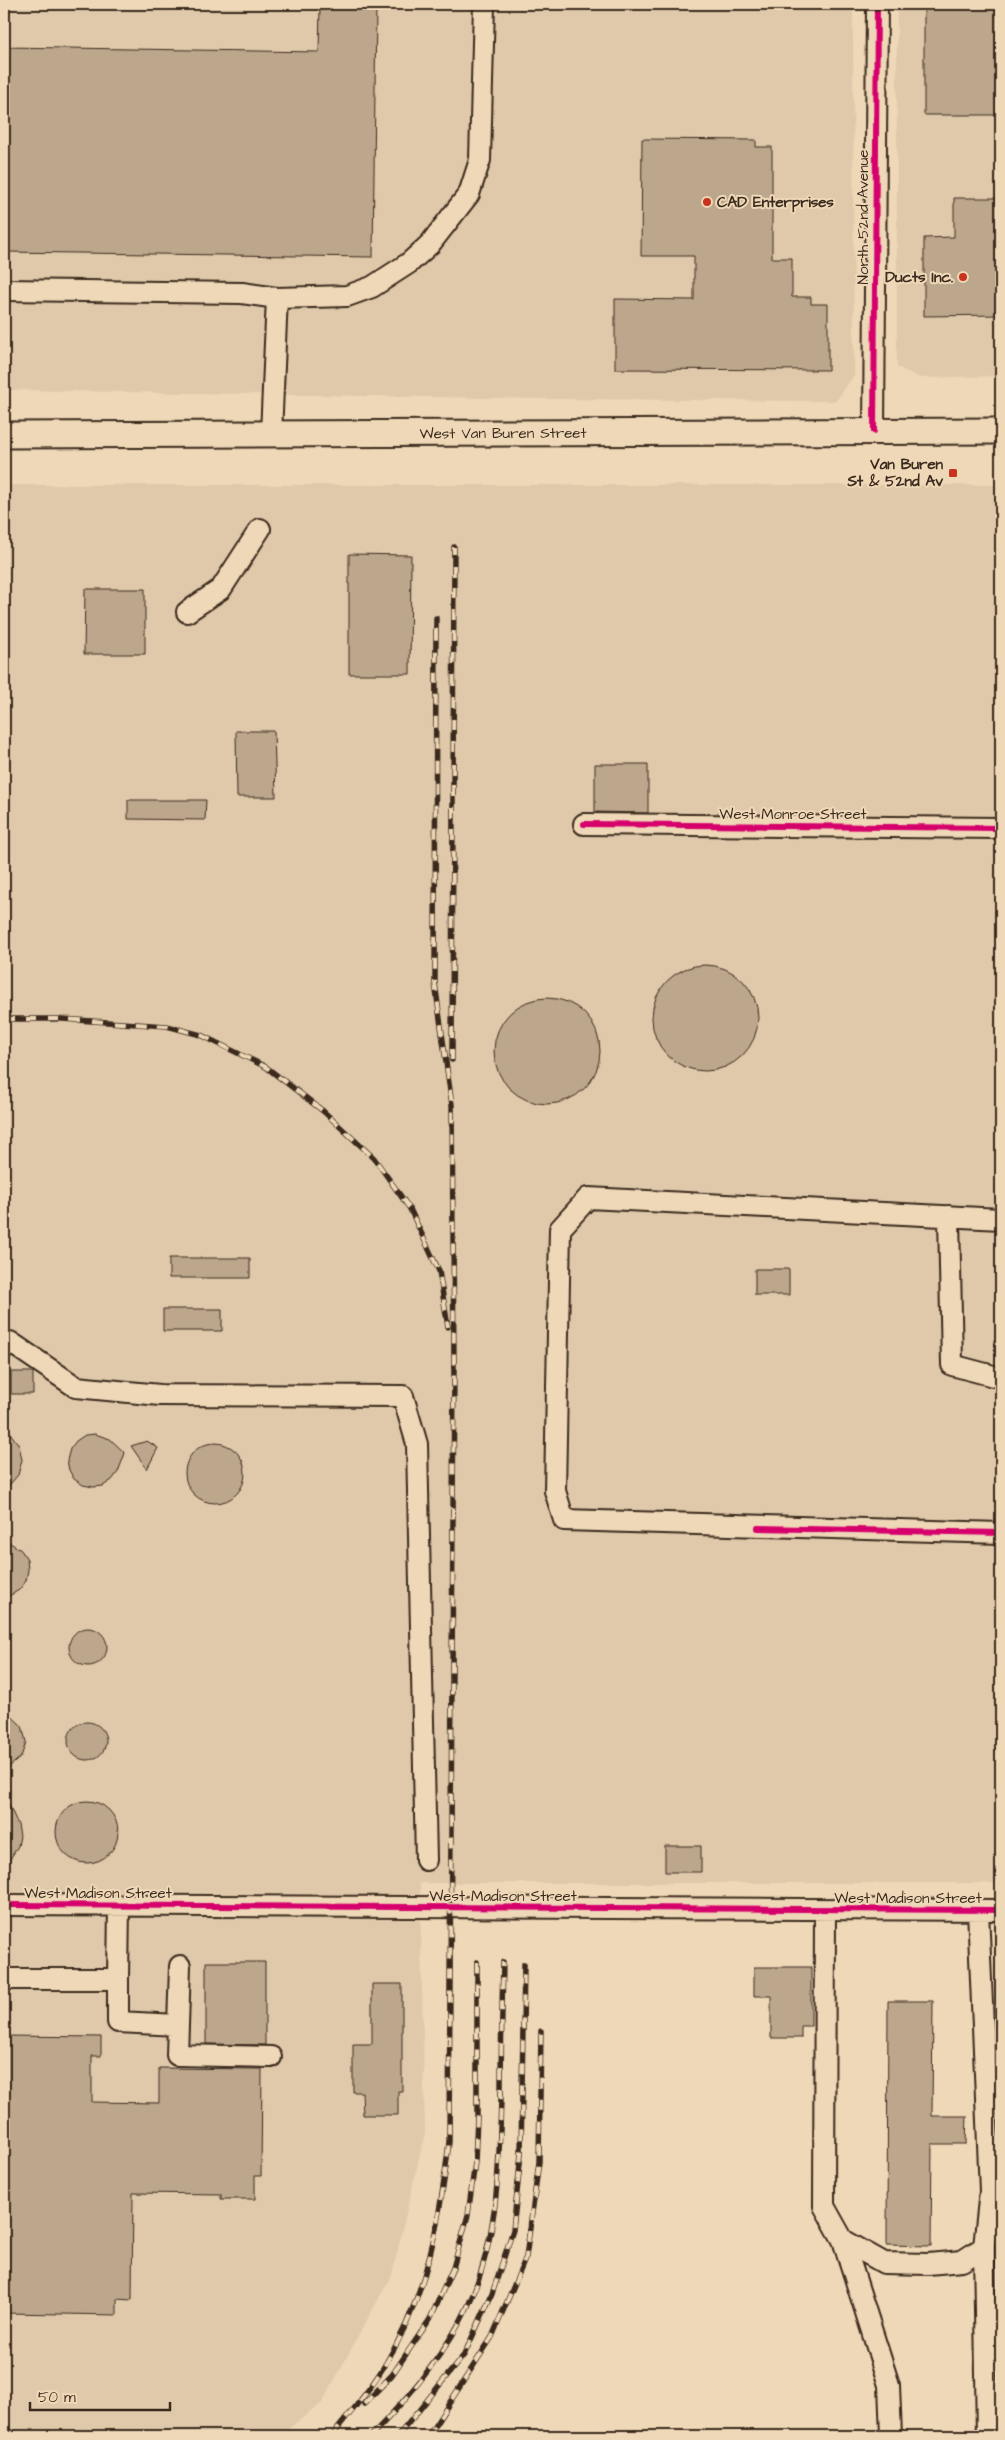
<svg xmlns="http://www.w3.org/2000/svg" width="1005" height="2440" font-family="'Architects Daughter',sans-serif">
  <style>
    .built { fill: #dfc9aa }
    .building { fill: #bca78c; stroke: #3b2a1e }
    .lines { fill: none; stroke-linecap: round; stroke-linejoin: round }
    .minor-casing { stroke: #3b2a1e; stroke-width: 24 }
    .major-casing { stroke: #3b2a1e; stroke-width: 29 }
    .minor { stroke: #eed8b7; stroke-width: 20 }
    .major { stroke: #eed8b7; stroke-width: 25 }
    .rail-casing { stroke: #3b2a1e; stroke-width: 5.5 }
    .rail { stroke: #eed8b7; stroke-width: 4; stroke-dasharray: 11; stroke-linecap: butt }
    .cycleway-casing { stroke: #eed8b7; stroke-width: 9 }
    .cycleway { stroke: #d6006c; stroke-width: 6 }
    .poi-dot { fill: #c8321e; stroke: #eed8b7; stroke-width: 2 }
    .labels { text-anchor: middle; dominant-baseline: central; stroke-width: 4; stroke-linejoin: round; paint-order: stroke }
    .poi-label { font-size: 15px; font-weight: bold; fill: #3b2a1e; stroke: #eed8b7; text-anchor: end }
    .street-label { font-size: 15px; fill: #3b2a1e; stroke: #eed8b7 }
  </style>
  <rect width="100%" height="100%" fill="#eed8b7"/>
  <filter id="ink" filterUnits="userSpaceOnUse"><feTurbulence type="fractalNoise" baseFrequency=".02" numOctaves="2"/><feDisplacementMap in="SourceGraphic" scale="10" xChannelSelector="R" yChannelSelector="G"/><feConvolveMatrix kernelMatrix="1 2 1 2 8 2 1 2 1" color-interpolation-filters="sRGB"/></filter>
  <g filter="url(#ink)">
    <path class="built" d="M4 4H853L854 375 836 401 549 399 4 390Z
      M897 4H1001V376L920 378 897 367Z
      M4 485H1001V1883H420L425 2133 392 2274 322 2403 279 2436H4Z"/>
    <path class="building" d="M924 4H1001V115H924Z
      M320 7 376 8 373 257 4 252V47L319 52Z
      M642 139 756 140V147H772V258H792V297H811V304H828V370L615 369V299L694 300V256H641Z
      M954 198H1001V315L924 316V238L954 237Z
      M349 554 411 555 410 674H349Z
      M85 589H145V654H84Z
      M236 731H274L276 797H237Z
      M595 764H648V813L595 812Z
      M128 800H206L205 820 128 819Z
      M652 1018a53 53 0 1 1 106 0a53 53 0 1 1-106 0Z
      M494 1051a53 53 0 1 1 106 0a53 53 0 1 1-106 0Z
      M169 1258H250V1278H169Z
      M755 1269H789V1295H755Z
      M163 1309H222V1331H163Z
      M11 1372H33V1394H11Z
      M4 1425 19 1445 22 1460 18 1475 4 1491Z
      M95 1434 110 1439 125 1453 118 1472 112 1480 103 1486 93 1487 83 1485 74 1479 69 1470 67 1460 70 1449 76 1441 85 1435Z
      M147 1441 158 1448 147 1469 131 1446Z
      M185 1473a30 30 0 1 1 60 0a30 30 0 1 1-60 0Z
      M4 1539 21 1550 27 1559 28 1570 26 1581 19 1590 4 1599Z
      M69 1647a19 19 0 1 1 38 0a19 19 0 1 1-38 0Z
      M4 1709 22 1726 26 1742 21 1757 4 1771Z
      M68 1741a19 19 0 1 1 38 0a19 19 0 1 1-38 0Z
      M4 1793 18 1825 20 1836 18 1846 4 1869Z
      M56 1832a31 31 0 1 1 62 0a31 31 0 1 1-62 0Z
      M665 1846H701V1872H665Z
      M206 1962H265V2045L206 2044Z
      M754 1967H811V2026H801V2038H771V1996H754Z
      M372 1984H402V2091H398V2115H363L362 2092H353V2044H372Z
      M888 2001H933L932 2116H967L966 2144H932L931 2246 887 2245Z
      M5 2036 101 2037V2056H92V2102L159 2103V2068L262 2069 261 2176H255V2199H221V2194L133 2193 132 2300 117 2299V2315L4 2313Z"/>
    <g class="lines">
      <defs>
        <path id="minor" d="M4 290 242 293 277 298
          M874 431 877 4
          M271 434 277 298 347 296 372 287 409 263 430 244 469 194 480 160 484 4
          M187 612 221 589 260 529
          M584 824 1001 828
          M949 1216 952 1365 1001 1378
          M1001 1219 588 1198 560 1229 555 1491 564 1520 1001 1533
          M4 1342H10L76 1387 160 1395 403 1396 417 1444 426 1860
          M4 1905 1001 1910
          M825 1910 824 2206 843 2240 884 2263 928 2264 962 2261 984 2247 990 2191 978 1910
          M4 1979H118L119 1906
          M118 1979V2022L178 2025 180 1966
          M178 2025 177 2055 271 2057
          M843 2240 889 2385 891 2436
          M984 2247 987 2436"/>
        <g id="major">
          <path id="s1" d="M4 435 1001 431"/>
        </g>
      </defs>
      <use href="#minor" class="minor-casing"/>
      <use href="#major" class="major-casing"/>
      <use href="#minor" class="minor"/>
      <use href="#major" class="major"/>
      <defs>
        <path id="rail" d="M4 1019H62L167 1026 201 1035 266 1067 323 1111 374 1158 410 1209 439 1271 448 1327
          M452 1060 454 547
          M364 2404 392 2375 430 2319 453 2268 468 2215 475 2162 477 2117V1962
          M332 2436C351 2412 371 2389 386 2363 427 2295 440 2220 449 2142L454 1362 452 1105 435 983 436 618
          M371 2436C408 2398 446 2354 468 2306 498 2240 499 2170 501 2098 501 2053 502 2008 503 1962
          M398 2436 464 2355 492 2294 513 2230 521 2154 524 1964
          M428 2436 492 2337 526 2257 539 2162 541 2031"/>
      </defs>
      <use href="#rail" class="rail-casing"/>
      <use href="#rail" class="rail"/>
      <defs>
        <path id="cycleway" d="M874 431 877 4
          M584 824 1001 828
          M758 1528 1001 1533
          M4 1905 1001 1910"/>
      </defs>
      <use href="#cycleway" class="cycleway-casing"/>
      <use href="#cycleway" class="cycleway"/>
    </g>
  </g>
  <g class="poi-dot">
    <circle cx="707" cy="202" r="5"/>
    <circle cx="963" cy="277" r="5"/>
    <rect x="948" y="468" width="10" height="10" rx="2.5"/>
  </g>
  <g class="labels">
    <g class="poi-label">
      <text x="717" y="202" text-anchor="start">CAD Enterprises</text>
      <text x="953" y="277">Ducts Inc.</text>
      <text x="943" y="464">Van Buren<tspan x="943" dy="17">St &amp; 52nd Av</tspan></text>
    </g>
    <g class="street-label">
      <text transform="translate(863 217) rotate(-90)">North 52nd Avenue</text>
      <text stroke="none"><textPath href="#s1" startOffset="499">West Van Buren Street</textPath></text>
      <text x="793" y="814">West Monroe Street</text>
      <text x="98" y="1893">West Madison Street</text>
      <text x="503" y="1896">West Madison Street</text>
      <text x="908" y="1898">West Madison Street</text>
    </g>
  </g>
  <rect width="1005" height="2440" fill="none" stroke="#eed8b7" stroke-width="20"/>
  <rect x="10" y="10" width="985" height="2420" fill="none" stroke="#3b2a1e" stroke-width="2" filter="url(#ink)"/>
  <path d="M30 2402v8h140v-8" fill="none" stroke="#3b2a1e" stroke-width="2.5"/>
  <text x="38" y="2402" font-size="15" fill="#3b2a1e" stroke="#eed8b7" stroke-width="4" paint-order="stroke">50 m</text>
</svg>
